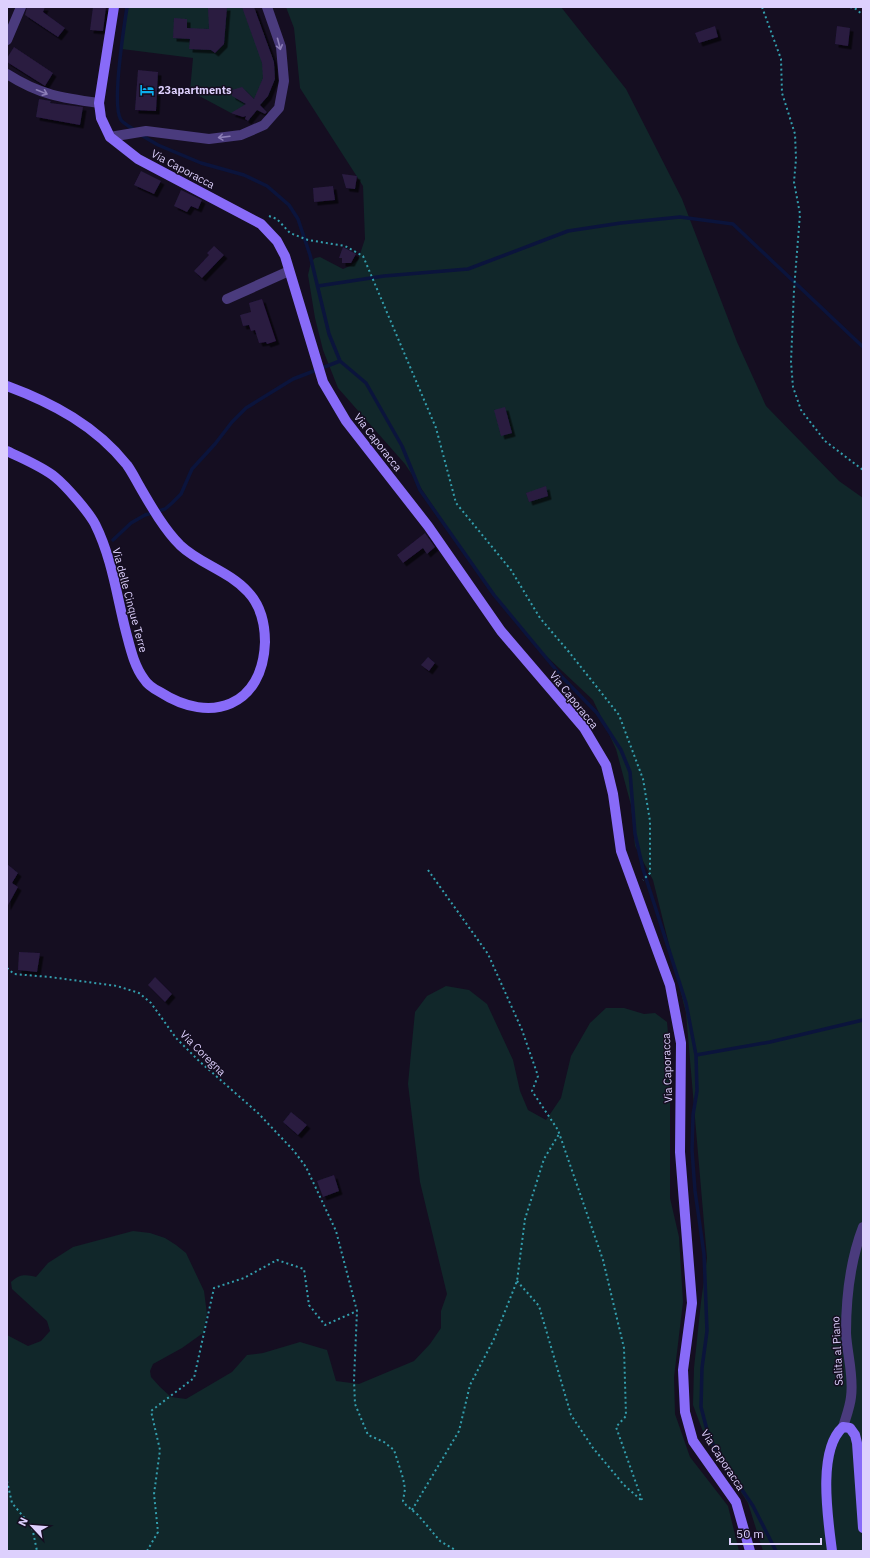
<svg xmlns="http://www.w3.org/2000/svg" width="870" height="1558" font-family="'IBM Plex Sans',sans-serif">
  <style>
    .green { fill: #11272a }
    .lines { fill: none; stroke-linecap: round; stroke-linejoin: round }
    .stream { stroke: #0b143c; stroke-width: 3.5 }
    .building { fill: #291b41; filter: url(#shadow) }
    .path { stroke: #339ead; stroke-width: 2; stroke-dasharray: 2 3; stroke-linecap: butt }
    .street { stroke: #4a3b7d; stroke-width: 10 }
    .secondary { stroke: #886bf8; stroke-width: 10 }
    .oneway { stroke: #8c7eb7 }
    .labels { text-anchor: middle; dominant-baseline: central; stroke-width: 3; stroke-linejoin: round; paint-order: stroke }
    .poi-label { font-size: 11px; font-weight: bold; fill: #ddd0fd; stroke: #150e21; text-anchor: start }
    .street-label { font-size: 11px; fill: #ddd0fd; stroke: #150e21 }
  </style>
  <defs>
    <filter id="shadow"><feDropShadow dx="3.5" dy="3.5" stdDeviation="0" flood-color="#0009"/></filter>
  </defs>
  <rect width="100%" height="100%" fill="#150e21"/>
  <path class="green" d="M128 7H254L274 62 275 79 268 96 257 109 243 117 231 113 190 91 193 58 122 49Z
    M286 7H561L626 89 682 199 737 342 766 406 839 481 863 498V1551H763L748 1503 705 1437 693 1405 694 1368 701 1302 707 1258 686 1013 653 880 635 846 631 805 616 749 593 700 541 651 485 584 405 464 338 388 323 350 315 318 308 275 311 262 315 258 320 257 343 269 350 266 358 260 365 239 363 186 300 88 294 28Z
    M446 986 469 990 487 1004 513 1060 520 1091 528 1110 546 1120 561 1098 571 1056 590 1023 606 1008H624L644 1014 655 1013 667 1022 670 1055V1198L679 1237 683 1302 674 1377 675 1414 690 1457 728 1506 739 1551H7V1335L28 1346 41 1341 50 1331 47 1321 12 1289 11 1282C19 1274 26 1274 36 1277L48 1263 73 1247 133 1231 150 1233 165 1238 176 1245 186 1253 204 1291 207 1314 203 1333 182 1348 153 1364 150 1371 151 1377 160 1387 171 1397 186 1399 232 1372 247 1355 263 1353 300 1342 327 1350 336 1381 359 1384 414 1361 430 1344 441 1328V1311L447 1294 420 1182 408 1084 415 1012 427 996Z"/>
  <g class="lines">
    <path class="stream" d="M127 7C124 27 111 106 121 120 124 124 132 128 136 131
      M141 135 158 145 201 163 244 175 267 186 289 205 298 219 310 255 329 334 340 361 366 383 402 446 420 490 494 595 562 677 597 713 621 750 630 772 635 834 643 869 686 1003 696 1055 697 1091 693 1115 692 1150 695 1191 704 1254 707 1331 702 1368 701 1407 707 1430 717 1453 753 1506 776 1551
      M318 286 384 276 468 269 568 231 621 223 680 217 733 224 863 347
      M113 540 131 523 145 515 165 509 172 503 181 494 192 469 215 444 232 422 246 408 293 379 340 361
      M696 1055 770 1042 863 1020"/>
  </g>
  <path class="building" d="M27 7H45L43 12 65 28 58 37 25 15Z
    M93 7H106L103 31 90 30Z
    M227 7 224 44 215 53 211 50 189 49 190 39 173 38 174 18 187 19V28L209 29 208 8Z
    M242 7H254L274 62 275 79 268 96 260 105 267 112 265 114 257 110 248 121 245 119 246 116 243 117 231 113 246 104 232 96V90L242 87 254 99 263 78 262 63Z
    M715 26 718 37 699 43 695 33Z
    M837 26 850 28 848 46 835 44Z
    M14 47 53 73 45 86 7 62V58Z
    M138 70 158 72 156 111 135 110Z
    M39 99 51 101 50 103 83 107 80 125 36 117Z
    M141 171 161 181 154 194 134 185Z
    M342 174 357 176 355 189 346 188Z
    M333 186 335 200 314 202 313 188Z
    M181 190 202 200 198 209 191 206 187 212 174 206Z
    M214 246 224 255 202 278 194 271 209 255 207 253Z
    M343 247 356 254 351 263H342V258H339Z
    M262 299 276 341 267 344 266 342 259 343 255 330 251 331 249 325 243 326 240 315 251 312 249 303Z
    M505 407 512 433 501 436 494 410Z
    M546 486 548 496 529 502 526 493Z
    M425 533 435 547 427 554 423 548 403 563 397 555Z
    M428 657 435 663 429 671 421 665Z
    M7 864 18 873 12 883 18 887 7 907Z
    M19 952 40 953 37 972 18 970Z
    M155 977 172 994 165 1002 148 985Z
    M291 1112 307 1125 298 1135 283 1122Z
    M334 1175 339 1191 323 1197 317 1181Z"/>
  <g class="lines">
    <path class="path" d="M762 7 781 59 782 93 795 134 796 159 794 182 800 214 794 290 791 362 793 387 801 410 825 441 863 470
      M850 7 856 9 863 15
      M269 216 277 219 290 233 308 240 345 246 363 256 436 428 456 503 511 570 540 618 569 652 619 715 643 779 650 821V873L643 880
      M428 870 488 954 522 1030 538 1076 532 1091 558 1130 603 1260 624 1348 626 1416 616 1427 642 1500
      M7 968 14 974 50 977 117 986 139 993 151 1003 176 1038 199 1061 258 1113 294 1151 306 1167 336 1231 357 1311 354 1380 355 1404 368 1435 384 1442 394 1450 403 1478 405 1489 403 1501 406 1505 418 1515 440 1541 457 1551
      M517 1281 539 1306 571 1415 593 1448 624 1485 641 1500
      M7 1481 12 1503 32 1527 37 1551
      M412 1510 459 1431 470 1385 494 1339 517 1281 525 1219 544 1159 559 1134
      M147 1551 158 1532 154 1494 160 1450 151 1411 194 1378 214 1288 244 1278 277 1260 304 1269 309 1305 325 1325 357 1311"/>
    <path class="street" d="M7 40 21 7
      M7 74C40 95 62 98 99 103
      M110 137 146 131 209 139 241 135 264 125 279 108 284 81 281 47 267 7
      M227 299 289 271
      M843 1427C846 1417 850 1407 851 1397 854 1375 847 1354 846 1333 846 1296 850 1261 863 1227"/>
    <path class="secondary" d="M114 7 99 103 101 118 110 137 138 159 261 224 277 241 285 256 323 382 346 421 428 526 501 631 584 728 606 765 613 794 621 851 670 985 681 1043 680 1152 692 1303 683 1370 685 1412 693 1441 736 1502 750 1551
      M7 386C53 403 96 426 127 465 132 472 136 480 140 487 151 506 164 529 180 545 200 564 229 571 248 592 261 606 265 623 265 642 263 706 211 725 160 692 154 689 147 684 144 679 134 666 130 647 126 632 117 597 112 558 95 524 88 511 66 486 55 477 41 466 23 459 7 451
      M832 1551C828 1519 817 1450 843 1427L850 1428 855 1435 857 1443 863 1528"/>
  </g>
  <defs><path id="oneway-shaft" d="M-6 0H5M1.5-3L5.5 0L1.5 3" fill="none" stroke-width="1.6" stroke-linecap="round" stroke-linejoin="round"/></defs>
  <g class="oneway">
    <use href="#oneway-shaft" transform="translate(279 44) rotate(75)"/>
    <use href="#oneway-shaft" transform="translate(42 92) rotate(22)"/>
    <use href="#oneway-shaft" transform="translate(224 137) rotate(173)"/>
  </g>
  <defs>
    <symbol id="hotel-bare" viewBox="-9 -9 18 18"><path d="M-6-4.5h1.5V1H6V5H4.5V3h-9V5H-6ZM-4 0a1.8 1.8 0 1 1 3.6 0ZM.5 0V-2.5h3Q6-2.5 6 0Z" fill="#0baeee" stroke="#150e21" stroke-width="2.5" paint-order="stroke"/></symbol>
  </defs>
  <g fill-rule="evenodd">
    <use href="#hotel-bare" x="137" y="80" width="20" height="20"/>
  </g>
  <g class="labels">
    <g class="poi-label">
      <text x="158" y="90">23apartments</text>
    </g>
    <g class="street-label">
      <text transform="translate(183 169) rotate(28)">Via Caporacca</text>
      <text transform="translate(378 442) rotate(52)">Via Caporacca</text>
      <text transform="translate(130 600) rotate(75)">Via delle Cinque Terre</text>
      <text transform="translate(574 700) rotate(51)">Via Caporacca</text>
      <text transform="translate(203 1053) rotate(45)">Via Coregna</text>
      <text transform="translate(667 1068) rotate(-92)">Via Caporacca</text>
      <text transform="translate(837 1351) rotate(-93)">Salita al Piano</text>
      <text transform="translate(723 1460) rotate(57)">Via Caporacca</text>
    </g>
  </g>
  <rect width="870" height="1558" fill="none" stroke="#ddd0fd" stroke-width="16"/>
  <g transform="translate(32 1526) rotate(296)" stroke="#150e21" stroke-width="3" paint-order="stroke">
  <path d="M0-3L7 15L0 10L-7 15Z" fill="#ddd0fd"/>
  <text y="-6" font-size="11" font-weight="bold" text-anchor="middle" fill="#ddd0fd">N</text>
  </g>
  <path d="M730 1538v6h91v-6" fill="none" stroke="#ddd0fd" stroke-width="2"/>
  <text x="736" y="1538" font-size="12" fill="#ddd0fd" stroke="#150e21" stroke-width="3" paint-order="stroke">50 m</text>
</svg>
